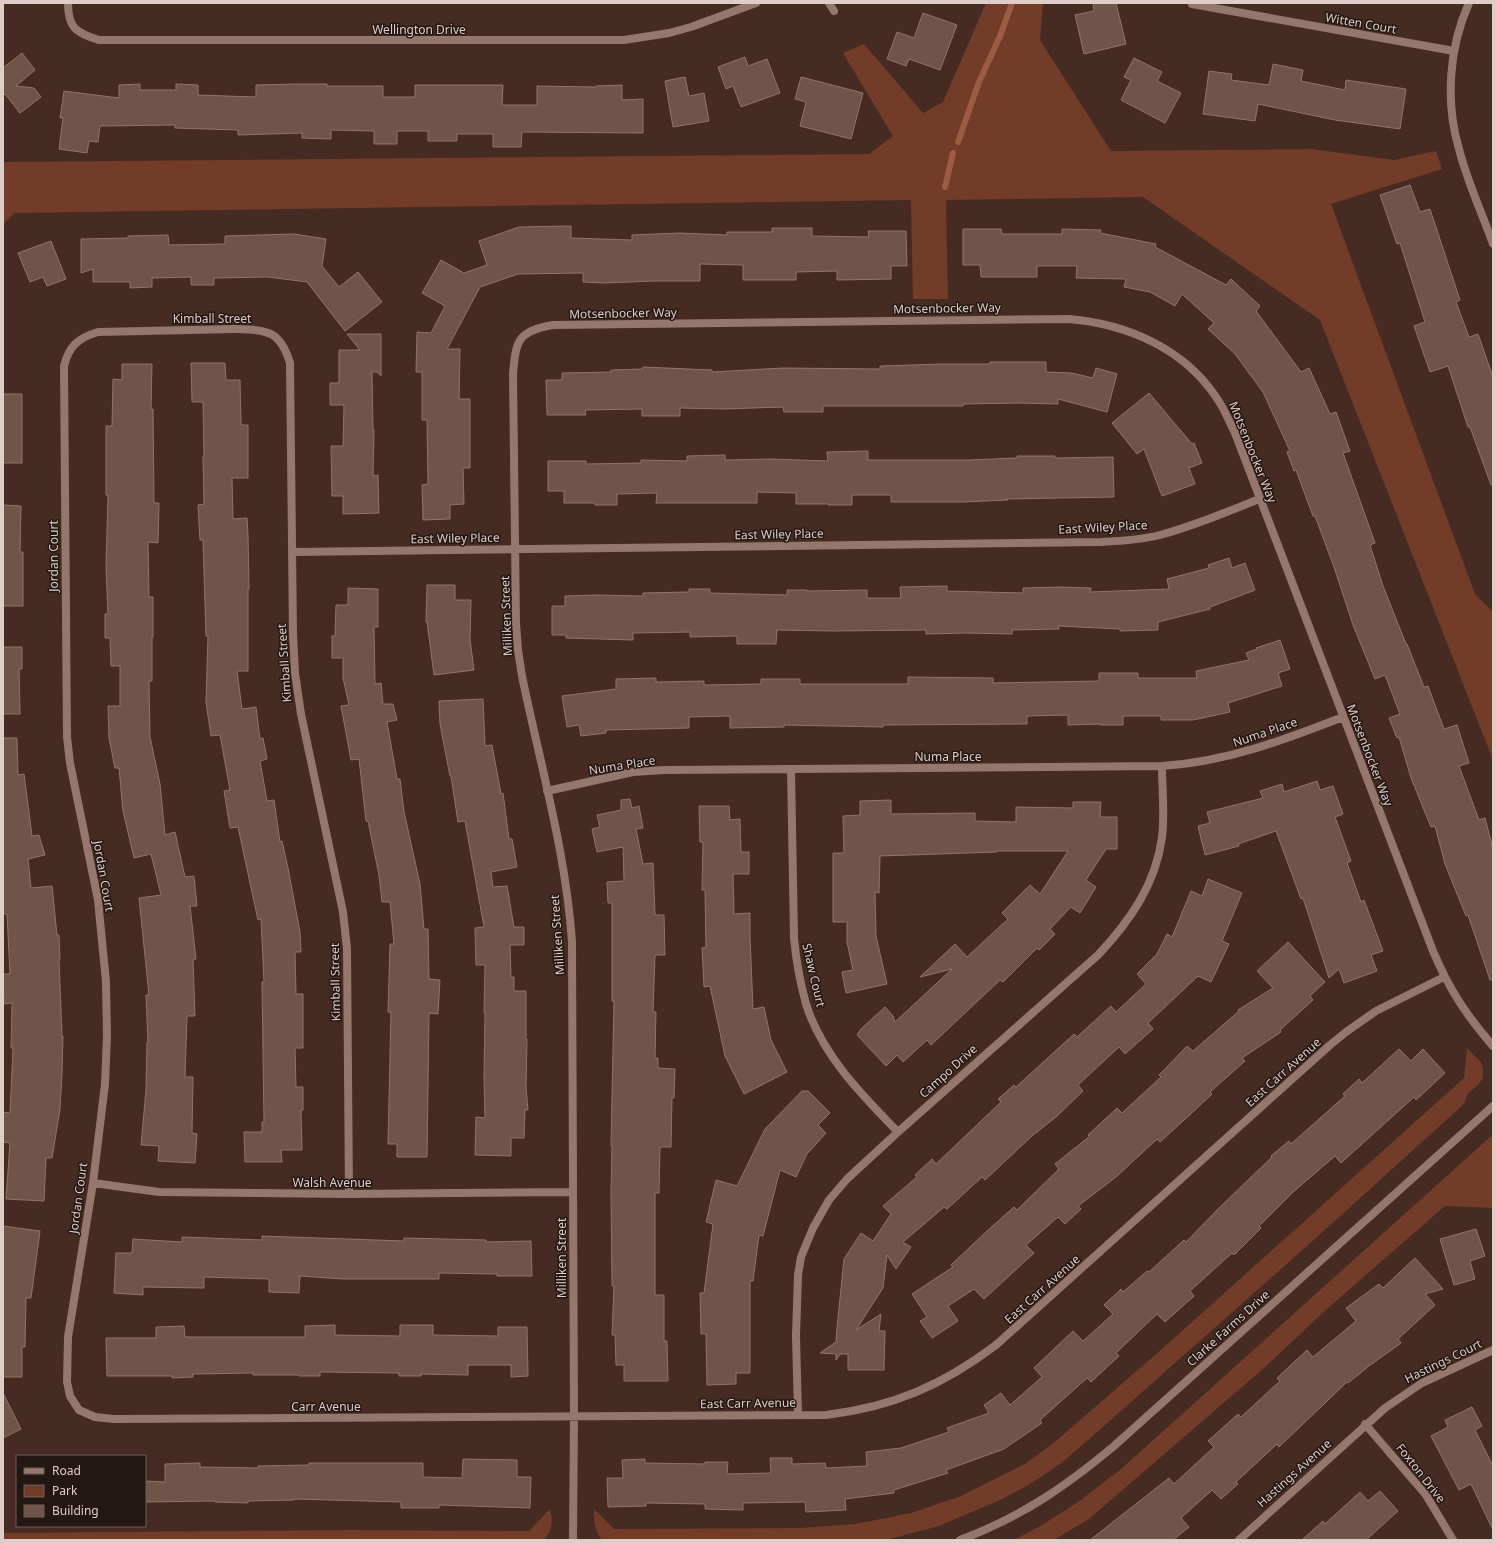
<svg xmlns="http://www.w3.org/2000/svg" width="1496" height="1543" font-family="'Noto Sans',sans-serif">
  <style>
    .green { fill: #723c29 }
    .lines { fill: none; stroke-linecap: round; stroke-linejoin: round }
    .stream { stroke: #9b5b44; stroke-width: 6 }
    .building { fill: #715449; stroke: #937469 }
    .minor { stroke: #95776d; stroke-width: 8 }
    .tertiary { stroke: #95776d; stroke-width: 8 }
    .labels { text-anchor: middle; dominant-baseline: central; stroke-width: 3; stroke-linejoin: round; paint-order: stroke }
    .street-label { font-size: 12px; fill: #dfcdc7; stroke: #231713 }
  </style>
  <rect width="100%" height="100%" fill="#452b21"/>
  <path class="green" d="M986 3H1043L1040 40 1111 151 1311 149 1394 160 1436 151 1442 169 1331 204 1475 594 1493 612V760L1320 320 1143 197 946 200 948 299H913L911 200 14 213 3 225V162L869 154 893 136 843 53 864 44 923 113 943 102Z
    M1467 1048 1481 1062 1483 1068V1078L1477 1086 1468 1093 1464 1104 1316 1238 1087 1441 1060 1464 1032 1483 1000 1500 939 1526 886 1540H602C594 1530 594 1522 594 1509L614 1529 800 1528 856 1524 911 1513 961 1496 1025 1464 1056 1441 1163 1348 1464 1078Z
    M1493 1136V1208L1445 1206 1327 1309 1264 1368 1089 1519 1054 1540H1014L1042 1525 1078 1502 1121 1469 1489 1138Z
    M550 1509C553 1522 553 1529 544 1540H3V1533L353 1530 529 1531Z"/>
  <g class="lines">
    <path class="stream" d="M958 142 979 82 1000 36 1012 3
      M945 187 953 153"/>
  </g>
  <path class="building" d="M1093 3H1116L1126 44 1084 54 1075 15 1094 11Z
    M923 13 957 25 940 70 909 59 906 66 887 59 897 32 914 38Z
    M22 53 35 70 16 86 34 88 41 97 20 113 5 94 3 95V68Z
    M745 57 748 66 767 59 780 93 741 107 733 86 726 89 718 67Z
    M1134 58 1162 72 1157 81 1181 93 1165 123 1121 100 1131 80 1124 77Z
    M1273 64 1303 70 1301 81 1345 90 1346 80 1406 89 1400 129 1335 120 1258 104 1255 121 1203 114 1209 71 1232 74 1231 80 1269 85Z
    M685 77 689 96 704 93 709 121 673 127 665 81Z
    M801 77 863 93 851 139 800 126 806 102 795 99Z
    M140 84V90H176V84L198 85V95L256 97V85L296 84H327V86H383V97H415V85H503L502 105H537V86L596 87V86L622 85V100L643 99V133L522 132 521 147H493V134H457V141H428V131H397V144H374V131L331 130V139L302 138V133L238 135V130L175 128V125L100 126 98 142 89 141 87 153 59 149 63 118H60L64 91 119 98V85Z
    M1410 185 1420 212 1430 209 1460 300 1456 302 1469 337 1478 334 1493 377V485H1491L1470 427H1468L1448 366 1430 372 1414 326 1425 322 1400 243 1397 244 1380 195Z
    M571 226V238L632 240V235L679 233 727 235V232H772V228H812V236L869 237 868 231H906L907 266H891V279L837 280V271L796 272V280H743V265L700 264V281H654L605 283 583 282V273L518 274 480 287 447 349H460L459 399H470V468H463L464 504 450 505V519L423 520 422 485 428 484 427 420H422V372H416L417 332 431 333 445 306 422 293 441 260 464 273 487 265 479 241 519 227Z
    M963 229H1001L1002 234H1062V229L1101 230 1100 233 1156 244 1155 247 1226 285 1231 279 1260 306 1256 311 1301 372 1309 368 1330 414 1336 412 1350 451 1343 453 1375 543 1370 545 1383 586 1406 644H1407L1424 687 1428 686 1444 729 1457 725 1469 763 1459 766 1479 820 1485 818 1493 849V980H1490L1468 915 1466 916 1445 864 1435 826 1431 827 1411 778 1399 737 1397 738 1389 718 1400 714 1385 675 1375 679 1353 625 1334 567 1315 516H1313L1296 470 1294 471 1287 452 1290 451 1263 392 1235 354 1208 329 1214 323 1182 294 1175 306 1150 292 1124 287 1126 279 1076 278 1077 266H1037V277H981L980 265H963Z
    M294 234 326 239 322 266 339 287 358 272 382 302 345 331 307 282 268 277 214 278V285H191V277L152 278V287L130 288V282H93V269L81 273V239L128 238V236L168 235 169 245 225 244V236Z
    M51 241 66 279 47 286 43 277 30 282 18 253Z
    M347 334H381V376L377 372H372L373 430H374L373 476 378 475 379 513 343 514V496H332L331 446H343L344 405H330V383H339V350H360Z
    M990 362H1046V372L1072 373 1093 378 1096 368 1117 374 1107 412 1058 399V404L1019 403 963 404V406H823V412H784L783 407 723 409 680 408V416H642V409L585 410 586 415H547L546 380H562V373L611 372V370L643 369V367L712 370V372L783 368 880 369V366L942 364H990Z
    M191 363H225L226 380H240L241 425H248V478H232L233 519 247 518 248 535 249 589H248V671H237L242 709 256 707 260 739 263 738 267 759 260 761 267 801 274 800 280 842 282 841 288 868 300 932 301 952H295L296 994H303V1048H295L296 1087H303V1110H301L302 1150H281L282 1162H245L244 1132H262V1122H264L262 982H264L261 919 258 920 238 827 230 828 224 791 230 790 220 735 211 736 206 702 208 636H206L203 540H200L198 505 204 504 203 456H204L203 402H192Z
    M122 364H152L151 409H153L154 503H159L158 543 148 542 149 597H153V637H152V681H149L150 737 160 784 165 835 175 832 185 877 194 876 197 906H190L196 959 193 960 195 1016H187L185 1077H193L192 1133 197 1134 195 1163 158 1161 159 1146 141 1145 146 1090 147 1042H148L146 995H149L139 898 161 895 151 854 134 858 123 811 119 768H115L109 738 108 706H120V666H111L110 638H105V614H108L106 566 108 495H106V426H112L113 379 122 380Z
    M1149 393 1192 444 1194 443 1202 463 1189 468 1195 484 1162 496 1144 449 1137 454 1112 423Z
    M3 394H22V463H3Z
    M868 451V460H969L1017 458V456H1055V458L1113 457 1114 497 1007 499 1008 500 963 502H891V495H852V505H828V504H796V493L757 492V503H656L657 493 617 494V505H595V503H564V491H548V461H586V464L641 463V460L687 461V456L725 455V460L771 459 828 461 827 452Z
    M3 505 21 506 20 552H23V606H3Z
    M1229 558 1232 568 1245 563 1255 590 1210 607V609L1158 622V630L1120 631V629L1058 626 1059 629 1012 630V634L964 633 926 634V630L833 631 777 630 776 644H737V636L690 637V632L633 633V640L566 638V635H552V606H565V596L596 595 643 596V593L689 592V589H710V593L787 595V590H807V591L867 590V598H901L900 587 947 586V591L1023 593V588L1060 587 1091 588 1090 592 1169 589 1167 579 1209 568 1208 565Z
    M427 585H455V600H471L470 639 474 670 434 675 427 622H426Z
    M348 588 378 589V627H374L375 684 381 683 383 704H393L397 720 387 722 397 779H400L404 812 420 884 424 929H428L429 979 440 980 438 1014 429 1013 427 1157H397V1144H388L391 1012H388L390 944H394L390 902H382L379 875 368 821H366L359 759 351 760 341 706 349 705 343 678V658H332V636H335L336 605H348Z
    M1280 640 1290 669 1278 673 1282 686 1228 703 1230 712 1193 720H1161V716H1123V725H1100V724L1068 725V715L1027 716V724L883 725V727L784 725V727L730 728V716L689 717V728L606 730V733L581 736 579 725 567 727 562 696 616 689V679L656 678V682L704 681V685L761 684V679H800V684H908V677L993 678V683L1099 681V673H1138V678H1197L1196 671 1249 660 1246 653 1257 649 1256 648Z
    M3 647H22V669H19L20 714H3Z
    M483 699 485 746 492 745 501 794 503 793 509 839H512L517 867 491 872 493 887 507 886 514 927H524V945H510L511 977H514V991H526V1039H527L526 1088 528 1110H525L524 1138H511V1156L475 1155 476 1117 485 1118 484 1078 485 1013H484L485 965H476L475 928 484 927 465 821 458 822 451 776H450L440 724 439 701Z
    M3 738H17L18 775 24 774 32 836 39 835 45 855 28 859 31 888 52 886 57 935H59L60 959H59L62 1036H63L62 1073 60 1109 52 1158H46L44 1201 6 1199 10 1143 3 1142V1112L10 1113 13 1048H11L12 1003 4 1004 3 979V974H10L7 914H4L3 904Z
    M1317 781 1320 790 1333 786 1343 814 1335 817 1351 861 1347 863 1361 902 1364 900 1383 951 1371 955 1377 971 1344 983 1339 969 1329 978 1303 898 1301 899 1276 831 1238 844 1239 846 1205 855 1198 826 1210 823 1207 812 1263 798 1260 791 1282 784 1284 792Z
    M630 799 632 808 639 806 643 828 636 829 643 864 653 863 655 915H664L665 955H655L653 1012H656L655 1058H658V1068L675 1069 674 1098H672L671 1147H660L659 1193H655V1295H664V1341H667L668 1381H624V1365H616L615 1335H612L614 1286H612L611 1192 612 1146H611L614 1001H612V903H608L607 882 624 881 623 847 597 852 592 829 600 827 597 815 621 810V800Z
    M891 800V814L975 813V821L1016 822V807L1073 808V802H1101L1100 817H1117V849H1106L1086 880 1096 887 1080 913 1071 907 1050 929 1055 934 1039 950 1037 948 1003 982 1000 980 931 1045 927 1040 903 1062 897 1055 886 1066 857 1035 861 1029 885 1007 893 1016 895 1022 952 969 920 977 955 944 967 957 1008 919 1002 913 1030 885 1040 894 1068 851H996L997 852 880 856 879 893 875 892 876 936 887 984 846 993 842 972 853 970 847 942V922H833V853H844L843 816 860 815V801Z
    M699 806H729L730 820 740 819 741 852H749V874H733L734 914 750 913V936L753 1009 764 1007 771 1040 787 1072 744 1094 725 1056 710 986 704 987 702 948 706 947 705 890H702L703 842H700Z
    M1208 879 1242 893 1222 941 1229 944 1211 982 1198 976 1148 1023 1153 1029 1125 1054 1119 1047 1078 1085 1083 1091 1056 1117 1033 1135 985 1180 982 1177 947 1209 944 1207 903 1242 911 1247 896 1269 887 1255 883 1288 856 1330 881 1314 879 1331H885L884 1370H848V1354H840L836 1360V1354L820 1353 836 1342 837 1328 844 1259 861 1233 873 1241 891 1214 883 1206 917 1177 915 1175 932 1159 936 1164 1001 1102 998 1099 1014 1085 1016 1087 1074 1034 1077 1037 1111 1006 1116 1012 1146 984 1137 974 1157 954 1167 934 1172 937 1191 891 1202 896Z
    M1288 942 1325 982 1310 996 1313 1000 1280 1030 1281 1032 1242 1058 1245 1061 1210 1092 1212 1094 1195 1110 1160 1142 1157 1139 1116 1177 1078 1206 1081 1209 1065 1224 1058 1217 1026 1245 1034 1253 984 1299 974 1289 948 1306 958 1321 932 1338 920 1321 927 1317 912 1294 953 1267 951 1265 986 1232 1014 1207 1017 1210 1059 1169 1055 1164 1090 1136 1088 1135 1117 1108 1122 1113 1161 1077 1159 1075 1187 1046 1193 1051 1239 1011 1238 1010 1273 988 1257 971Z
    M1399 1049 1411 1061 1423 1049 1445 1073 1416 1100 1414 1097 1341 1163 1335 1156 1292 1193 1259 1226 1261 1228 1234 1255 1232 1253 1190 1291 1194 1296 1165 1322 1157 1314 1116 1353 1119 1356 1091 1382 1087 1378 1040 1420 1042 1423 1004 1449 946 1470 948 1473 894 1490V1493L845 1499 846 1510 806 1512 805 1502 743 1503V1510L705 1509V1504L646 1503V1506L608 1507 607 1478H623L622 1460 645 1459V1463L705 1464V1462H728L727 1474 771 1473 770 1458H792V1464L825 1463 826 1468 867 1466 866 1452 901 1448 949 1432 947 1428 989 1413 984 1405 1001 1393 1010 1405 1042 1377 1034 1368 1073 1331 1083 1341 1113 1314 1104 1305 1121 1289 1123 1292 1147 1271 1149 1272 1184 1240 1186 1242 1219 1208 1272 1157 1271 1156 1289 1141 1291 1144 1345 1096 1343 1094 1359 1079 1362 1083Z
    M802 1091H808L830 1113 818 1125 826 1133 807 1154 796 1177 780 1170 763 1236 759 1235 753 1281H750V1373H736V1384L707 1385 706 1334H701L700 1293H704L713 1224 706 1222 716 1180 737 1186 765 1129Z
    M3 1226 40 1231 31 1298H26L25 1347H22V1377H3Z
    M1476 1229 1485 1256 1470 1261 1475 1279 1454 1285 1440 1239Z
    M262 1236 404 1241V1238L486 1240V1242L531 1241 532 1276H497V1274L439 1273V1279H343L300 1276 299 1293 269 1292V1279L204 1277V1288L143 1287V1295L114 1293 116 1253H132L133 1239 182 1242V1237L262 1240Z
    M1415 1258 1443 1289 1425 1294 1435 1305 1398 1339 1401 1343 1369 1366 1348 1383 1347 1382 1279 1447 1277 1444 1236 1482 1238 1484 1221 1499 1212 1490 1181 1518 1189 1527 1173 1540H1090L1169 1478 1174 1484 1214 1447 1208 1441 1238 1414 1241 1417 1280 1381 1277 1378 1307 1350 1313 1357 1356 1321 1346 1308 1379 1284 1383 1288Z
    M335 1325V1335L400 1336V1325H433V1335L498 1336V1327H527L528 1376 511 1377V1365H468V1375L421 1374V1376H399V1373L320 1372V1376H299L298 1375H253V1373L193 1374V1377L172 1378V1376H107L106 1338H156V1327L184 1326 185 1337H305V1326Z
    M3 1393 21 1429 3 1438Z
    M1472 1407 1482 1426 1475 1430 1493 1466V1530L1471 1484 1459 1490 1431 1436 1448 1427 1445 1420Z
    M463 1459 517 1460V1477H531L530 1508 439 1505V1508H401V1502L294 1499V1500L248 1501V1503L215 1502V1501L145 1502V1481L165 1482V1464L200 1463V1467L258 1468V1466L309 1465V1463H423V1477L462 1478Z
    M1380 1491 1398 1511 1366 1540H1302L1323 1521 1325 1524 1360 1492 1368 1501Z"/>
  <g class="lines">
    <path class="minor" d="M68 3C68 28 76 33 99 40H624L669 33 691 27 756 3
      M829 3 834 11
      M1469 3C1449 47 1445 102 1459 149 1467 181 1482 213 1493 244
      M1192 4 1454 51
      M293 552 1101 542C1121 541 1141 540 1160 535 1194 526 1227 512 1259 499
      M791 769 794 938C796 960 800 982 806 1004 822 1055 861 1094 898 1132
      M547 791 633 772 664 770 1162 766C1226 762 1284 740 1343 717
      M93 1183 159 1192 349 1194 572 1192
      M349 1194 347 949 343 912 301 714 295 673 293 634 290 363C280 330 267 330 235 329L98 332C78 338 69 346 64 366L67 737 70 763 98 900 106 982 107 1035 105 1084 93 1183 68 1337 67 1382 70 1396 79 1410 95 1417 114 1419 826 1415C893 1407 943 1385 996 1345L1330 1045 1346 1032 1376 1011 1444 977
      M798 1415 796 1336 798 1275 801 1257 813 1228 829 1200 847 1179 898 1132 1098 955C1130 921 1156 884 1162 837 1165 814 1162 789 1162 766
      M1365 1424 1426 1495 1453 1540
      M573 1540 574 1416 572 942C566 852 540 764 522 676L518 650 516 623 513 374C516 341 517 331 553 325L1069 319C1127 324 1183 348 1216 397 1224 408 1229 421 1235 433L1433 951C1449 989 1466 1015 1493 1046
      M1239 1540 1385 1408 1422 1383 1493 1350"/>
    <path class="tertiary" d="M960 1540C1021 1517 1065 1487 1114 1446L1493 1106"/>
  </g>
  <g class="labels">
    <g class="street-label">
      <text transform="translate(1361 23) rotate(10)">Witten Court</text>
      <text x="419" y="29">Wellington Drive</text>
      <text transform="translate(947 308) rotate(-1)">Motsenbocker Way</text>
      <text transform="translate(623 313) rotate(-1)">Motsenbocker Way</text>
      <text x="212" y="318">Kimball Street</text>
      <text transform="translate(1253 452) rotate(68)">Motsenbocker Way</text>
      <text transform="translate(1103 527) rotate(-3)">East Wiley Place</text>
      <text transform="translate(779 534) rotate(-1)">East Wiley Place</text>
      <text transform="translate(455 538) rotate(-1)">East Wiley Place</text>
      <text transform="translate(53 556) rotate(-90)">Jordan Court</text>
      <text transform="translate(506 616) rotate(-92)">Milliken Street</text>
      <text transform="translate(284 663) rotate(-94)">Kimball Street</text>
      <text transform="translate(1265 732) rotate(-19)">Numa Place</text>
      <text transform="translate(1370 755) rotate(69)">Motsenbocker Way</text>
      <text x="948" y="756">Numa Place</text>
      <text transform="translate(622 765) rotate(-9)">Numa Place</text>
      <text transform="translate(104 876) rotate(80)">Jordan Court</text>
      <text transform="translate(557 935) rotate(-94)">Milliken Street</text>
      <text transform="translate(814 975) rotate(77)">Shaw Court</text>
      <text transform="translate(335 982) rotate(-91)">Kimball Street</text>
      <text transform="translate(948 1071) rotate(-42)">Campo Drive</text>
      <text transform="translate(1283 1072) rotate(-42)">East Carr Avenue</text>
      <text x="332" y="1182">Walsh Avenue</text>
      <text transform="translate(78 1198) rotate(-82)">Jordan Court</text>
      <text transform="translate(561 1258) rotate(-90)">Milliken Street</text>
      <text transform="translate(1042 1289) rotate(-42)">East Carr Avenue</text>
      <text transform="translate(1228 1328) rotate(-42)">Clarke Farms Drive</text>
      <text transform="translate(1443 1361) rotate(-26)">Hastings Court</text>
      <text transform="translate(748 1403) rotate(-1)">East Carr Avenue</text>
      <text x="326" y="1406">Carr Avenue</text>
      <text transform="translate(1294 1473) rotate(-42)">Hastings Avenue</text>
      <text transform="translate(1421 1473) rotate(52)">Foxton Drive</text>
    </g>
  </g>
  <rect width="1496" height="1543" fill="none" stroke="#dfcdc7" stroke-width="8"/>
  <rect x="16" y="1455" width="130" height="72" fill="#231713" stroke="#6e605b"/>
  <rect x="24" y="1468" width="20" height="6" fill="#95776d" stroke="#6e605b"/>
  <text x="52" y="1475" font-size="12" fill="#dfcdc7">Road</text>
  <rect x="24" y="1485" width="20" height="12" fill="#723c29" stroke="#6e605b"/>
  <text x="52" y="1495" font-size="12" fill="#dfcdc7">Park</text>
  <rect x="24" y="1505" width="20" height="12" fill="#715449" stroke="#6e605b"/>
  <text x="52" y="1515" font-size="12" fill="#dfcdc7">Building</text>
</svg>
